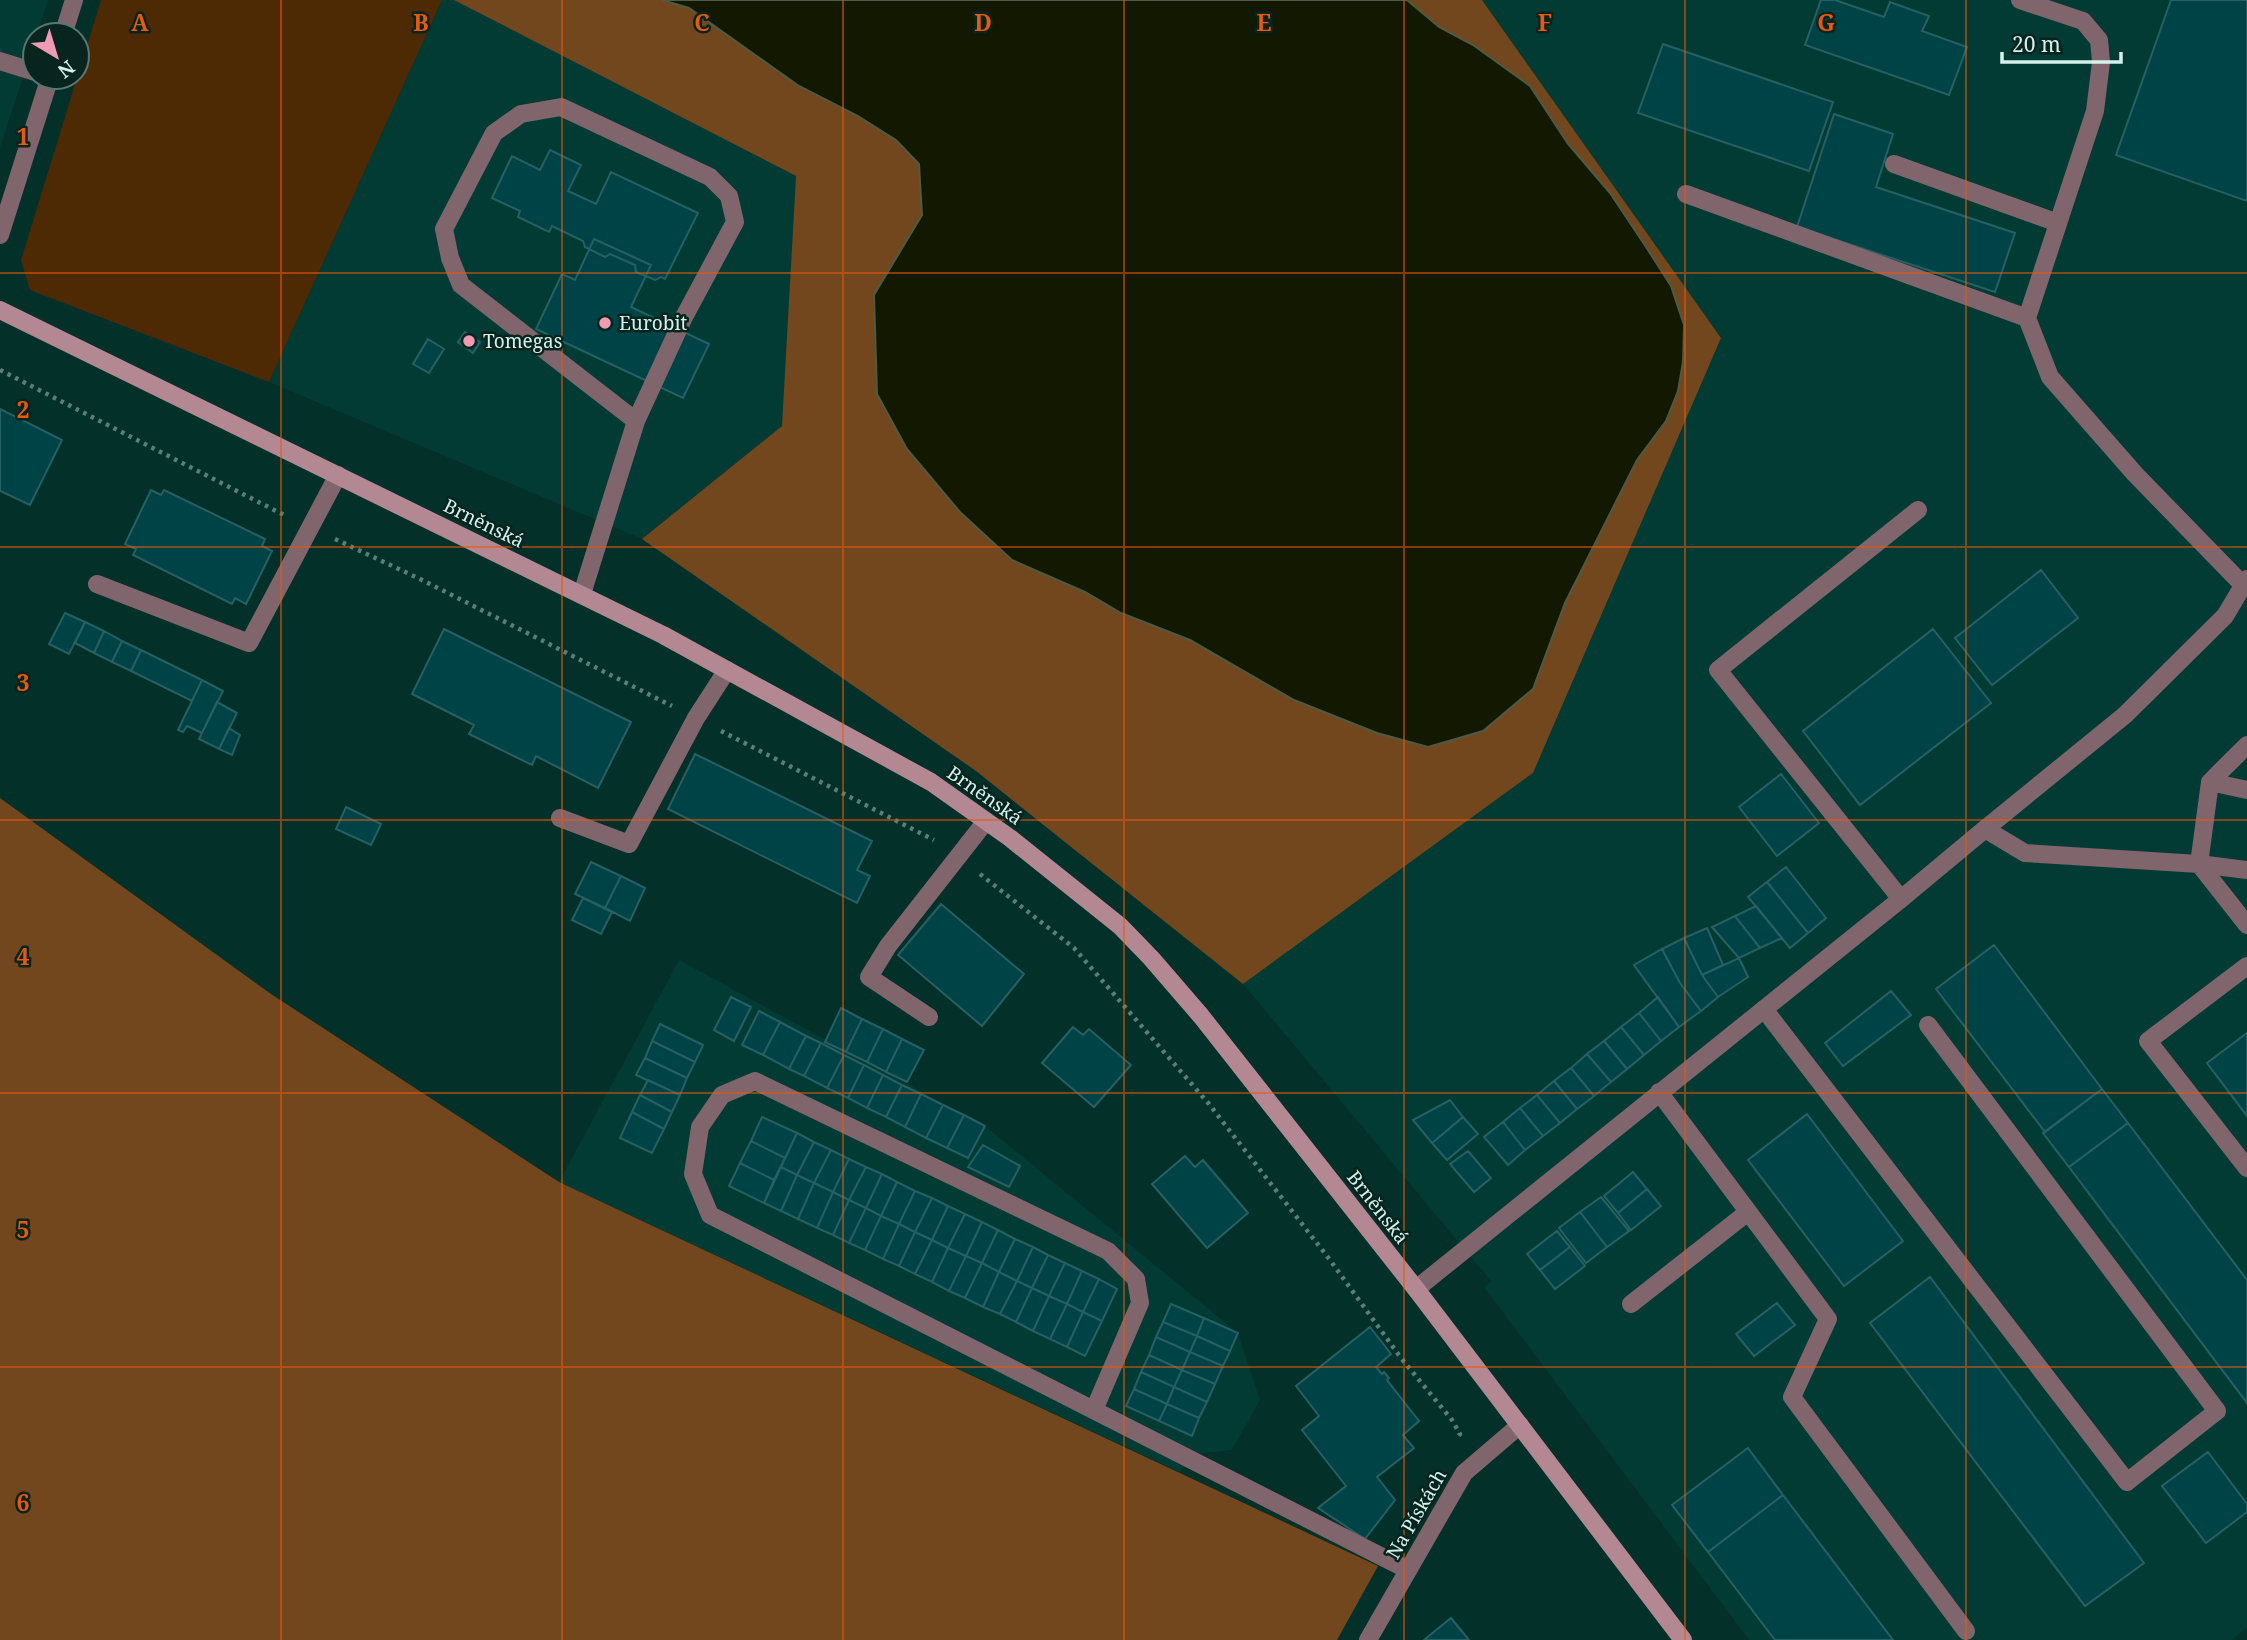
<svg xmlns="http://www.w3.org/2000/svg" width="2247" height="1640" font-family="'Noto Serif',serif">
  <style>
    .built { fill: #023b33 }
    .green { fill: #4e2a04 }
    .forest { fill: #73471e }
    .water { fill: #131900; stroke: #4d5a46; stroke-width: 2 }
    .building { fill: #004347; stroke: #266063; stroke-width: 2 }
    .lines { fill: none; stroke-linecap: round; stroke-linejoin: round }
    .path { stroke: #597f79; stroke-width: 4.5; stroke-dasharray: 3.5 5; stroke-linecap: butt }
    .service { stroke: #81656c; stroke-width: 18 }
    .minor { stroke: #81656c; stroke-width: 18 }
    .secondary { stroke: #b38893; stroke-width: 18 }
    .grid { fill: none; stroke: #e8590c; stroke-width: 2; stroke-opacity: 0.55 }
    .poi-dot { fill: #f19ab3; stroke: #07241f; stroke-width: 2.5 }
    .labels { text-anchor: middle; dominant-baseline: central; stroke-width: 5; stroke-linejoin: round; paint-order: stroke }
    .poi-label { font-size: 19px; fill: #d5f1eb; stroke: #07241f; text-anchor: start }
    .street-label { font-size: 19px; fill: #d5f1eb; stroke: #07241f }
    .grid-label { font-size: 23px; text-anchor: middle; font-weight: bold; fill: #e8590c; stroke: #07241f; stroke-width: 5; stroke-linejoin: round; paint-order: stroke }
  </style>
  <rect width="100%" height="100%" fill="#033029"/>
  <path class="built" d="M0 0H48L0 148Z
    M442 0H454L796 176 783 426 642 539 269 382Z
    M1482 0H2247V1627L2232 1640H1749L1484 1287 1491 1281 1243 984 1533 773 1721 338Z
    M679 960 985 1126 1238 1333 1260 1400 1232 1450 1195 1454 1179 1472 559 1182Z"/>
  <path class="green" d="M101 0H442L269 382 30 290 21 260Z"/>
  <path class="forest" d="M454 0H1482L1721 338 1533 773 1243 984 976 771 642 539 782 426 796 176Z
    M0 798 271 994 559 1182 1378 1566 1337 1640H0Z"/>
  <path class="water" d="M662 0H1407L1439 27 1473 45 1530 86 1568 144 1610 193 1646 247 1671 286 1684 325 1683 362 1678 391 1666 421 1637 460 1565 603 1533 689 1483 731 1428 747 1377 733 1294 700 1190 640 1121 613 1085 592 1012 560 960 512 907 449 877 394 874 295 922 215 919 164 896 140 858 116 799 86 689 8Z"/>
  <path class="building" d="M1821 0H1835L1884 17 1890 2 1929 16 1922 31 1967 47 1949 95 1805 45Z
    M2171 0H2247V201L2116 155Z
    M1663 44 1833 102 1809 171 1638 113Z
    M1834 114 1893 134 1876 187 2015 233 1995 292 1797 227Z
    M550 150 581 165 568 191 596 204 611 172 698 213 665 279 661 277 655 280 636 272 635 265 610 254 605 257 585 247 583 241 552 226 549 232 518 217 520 211 492 198 512 156 540 170Z
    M594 239 651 265 631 307 709 344 683 398 536 329 562 274 575 280Z
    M465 332 480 342 473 353 458 342Z
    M428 339 444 349 429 373 413 364Z
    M0 409 62 440 30 505 0 491Z
    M151 490 161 495 164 490 265 539 262 546 272 551 246 604 235 598 232 604 133 555 136 549 125 544Z
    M2041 570 2078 618 1992 685 1955 638Z
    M65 613 85 622 69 654 49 644Z
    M85 622 104 631 94 653 75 643Z
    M444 629 631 722 598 788 536 756 532 765 469 734 474 725 412 694Z
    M1933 629 1991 703 1860 805 1803 731Z
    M104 631 122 641 112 662 94 653Z
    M122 641 141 650 131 671 112 662Z
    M141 650 202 680 192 701 131 671Z
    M202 680 223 691 202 733 187 726 183 732 178 730Z
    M217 702 237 713 219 749 199 739Z
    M229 728 240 735 232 755 219 749Z
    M695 754 872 841 857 870 870 876 857 903 668 809Z
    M1781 774 1819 823 1777 856 1739 807Z
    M346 807 381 824 371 845 336 829Z
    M591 862 621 876 605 908 575 894Z
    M1786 867 1826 918 1808 933 1767 882Z
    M621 876 645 888 630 921 605 908Z
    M1767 882 1808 933 1790 948 1748 897Z
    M583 898 612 912 601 934 572 920Z
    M941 904 1024 974 982 1026 898 955Z
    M1756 906 1782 938 1760 948 1735 916Z
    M1735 916 1760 948 1739 958 1712 927Z
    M1707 928 1723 965 1702 975 1684 938Z
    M1684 938 1702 975 1718 997 1701 1011 1680 983 1662 949Z
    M1994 945 2102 1089 2045 1132 1936 989Z
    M1662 949 1680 983 1701 1011 1679 1027 1634 965Z
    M1739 958 1748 977 1718 997 1702 975Z
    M1891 991 1911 1015 1843 1066 1825 1043Z
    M731 997 751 1007 734 1041 714 1030Z
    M1658 997 1679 1027 1661 1041 1639 1013Z
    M841 1008 862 1019 846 1052 825 1042Z
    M759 1011 780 1022 763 1055 742 1045Z
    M1639 1013 1661 1041 1644 1055 1621 1027Z
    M862 1019 883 1029 867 1062 846 1052Z
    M780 1022 806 1036 789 1069 763 1055Z
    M660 1024 703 1045 695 1062 652 1041Z
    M1073 1027 1083 1035 1089 1029 1131 1065 1094 1107 1042 1063Z
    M1621 1027 1644 1055 1627 1069 1604 1041Z
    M883 1029 902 1039 886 1072 867 1062Z
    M2247 1033V1116L2207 1063Z
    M806 1036 821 1043 804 1076 789 1069Z
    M902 1039 924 1050 907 1082 886 1072Z
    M652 1041 695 1062 687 1078 645 1058Z
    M1604 1041 1627 1069 1611 1082 1587 1054Z
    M821 1043 844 1055 827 1088 804 1076Z
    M1587 1054 1611 1082 1594 1096 1571 1068Z
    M844 1055 864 1065 848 1098 827 1088Z
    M645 1058 687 1078 680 1095 636 1075Z
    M864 1065 883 1075 867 1108 848 1098Z
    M1571 1068 1594 1096 1577 1109 1554 1081Z
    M883 1075 902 1085 886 1117 867 1108Z
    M648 1080 680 1095 672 1112 640 1095Z
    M1554 1081 1577 1109 1560 1123 1537 1095Z
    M902 1085 921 1094 905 1127 886 1117Z
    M2102 1089 2128 1123 2069 1167 2043 1133Z
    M921 1094 943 1105 926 1138 905 1127Z
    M640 1095 672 1112 664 1129 632 1112Z
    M1537 1095 1560 1123 1543 1136 1520 1108Z
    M1450 1100 1463 1117 1432 1143 1413 1120Z
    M943 1105 964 1115 947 1148 926 1138Z
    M1520 1108 1543 1136 1525 1150 1503 1122Z
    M632 1112 664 1129 652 1153 620 1138Z
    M1807 1114 1903 1241 1844 1286 1748 1160Z
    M964 1115 985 1126 968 1158 947 1148Z
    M762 1117 797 1133 785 1158 751 1141Z
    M1463 1117 1478 1134 1447 1160 1432 1143Z
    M1503 1122 1525 1150 1508 1165 1484 1137Z
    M2128 1123 2247 1280V1403L2069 1167Z
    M797 1133 814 1142 797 1175 781 1167Z
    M751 1141 785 1158 774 1180 740 1163Z
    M814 1142 831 1150 814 1183 797 1175Z
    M983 1145 1020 1166 1009 1187 968 1167Z
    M831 1150 849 1159 833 1192 814 1183Z
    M1468 1151 1491 1178 1474 1192 1450 1164Z
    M1185 1156 1195 1167 1203 1160 1248 1213 1207 1248 1152 1184Z
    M849 1159 866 1167 849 1200 833 1192Z
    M740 1163 774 1180 764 1203 729 1186Z
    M781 1167 797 1175 781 1211 764 1203Z
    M866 1167 882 1174 866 1208 849 1200Z
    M1633 1172 1647 1189 1618 1213 1604 1196Z
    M882 1174 897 1182 881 1216 866 1208Z
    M797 1175 814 1183 798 1219 781 1211Z
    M897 1182 915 1191 899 1224 881 1216Z
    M814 1183 833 1192 817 1228 798 1219Z
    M1647 1189 1661 1206 1631 1230 1618 1213Z
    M915 1191 932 1198 915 1232 899 1224Z
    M833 1192 849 1200 833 1235 817 1228Z
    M1601 1197 1629 1231 1607 1247 1580 1212Z
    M932 1198 948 1206 932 1240 915 1232Z
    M849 1200 866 1208 849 1243 833 1235Z
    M948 1206 965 1214 948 1248 932 1240Z
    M866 1208 881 1216 865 1250 849 1243Z
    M1580 1212 1607 1247 1586 1263 1559 1228Z
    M965 1214 982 1222 966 1256 948 1248Z
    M881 1216 899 1224 883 1259 865 1250Z
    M982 1222 998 1230 982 1263 966 1256Z
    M899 1224 915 1232 899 1266 883 1259Z
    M998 1230 1015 1239 999 1272 982 1263Z
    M1557 1231 1570 1247 1540 1270 1527 1254Z
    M915 1232 932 1240 915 1274 899 1266Z
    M1015 1239 1033 1247 1017 1281 999 1272Z
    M932 1240 948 1248 932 1282 915 1274Z
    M1033 1247 1048 1255 1032 1288 1017 1281Z
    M1570 1247 1585 1266 1555 1289 1540 1270Z
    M948 1248 966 1256 949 1291 932 1282Z
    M1048 1255 1065 1263 1049 1296 1032 1288Z
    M966 1256 982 1263 965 1298 949 1291Z
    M982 1263 999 1272 983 1307 965 1298Z
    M1065 1263 1082 1271 1067 1304 1049 1296Z
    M1082 1271 1099 1279 1083 1312 1067 1304Z
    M999 1272 1017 1281 1000 1314 983 1307Z
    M1930 1277 2144 1563 2085 1606 1870 1323Z
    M1099 1279 1117 1289 1102 1321 1083 1312Z
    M1017 1281 1032 1288 1016 1322 1000 1314Z
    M1032 1288 1049 1296 1033 1331 1016 1322Z
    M1049 1296 1067 1304 1050 1339 1033 1331Z
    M1777 1303 1795 1325 1754 1356 1736 1334Z
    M1067 1304 1083 1312 1067 1347 1050 1339Z
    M1171 1304 1204 1318 1197 1336 1163 1322Z
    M1083 1312 1102 1321 1085 1356 1067 1347Z
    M1204 1318 1238 1333 1230 1351 1197 1336Z
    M1163 1322 1197 1336 1190 1352 1156 1337Z
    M1370 1327 1391 1354 1376 1367 1382 1374 1384 1372 1389 1378 1387 1380 1419 1421 1403 1435 1414 1448 1377 1477 1395 1500 1365 1539 1318 1508 1346 1486 1302 1430 1319 1416 1296 1386Z
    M1197 1336 1230 1351 1223 1366 1190 1352Z
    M1156 1337 1190 1352 1182 1370 1149 1355Z
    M1190 1352 1223 1366 1215 1384 1182 1370Z
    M1149 1355 1182 1370 1174 1387 1141 1372Z
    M1182 1370 1215 1384 1207 1402 1174 1387Z
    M1141 1372 1174 1387 1167 1404 1134 1389Z
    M1174 1387 1207 1402 1199 1418 1167 1404Z
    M1134 1389 1167 1404 1159 1421 1126 1406Z
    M1167 1404 1199 1418 1192 1436 1159 1421Z
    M1748 1448 1783 1495 1708 1552 1672 1505Z
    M2208 1452 2247 1504V1512L2206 1543 2162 1486Z
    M1783 1495 1893 1640H1775L1708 1552Z
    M1451 1618 1469 1640H1424Z"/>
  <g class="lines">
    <path class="path" d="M0 370 286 516
      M335 539 420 579 672 706
      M721 731 934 840
      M980 874 1074 948 1209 1104 1330 1260 1401 1358 1452 1420 1460 1434 1458 1437"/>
    <path class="service" d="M2020 0 2083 21 2099 40 2101 62 2095 111 2027 318 2050 377 2135 474 2243 585
      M63 35 74 0
      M0 61 35 72
      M1894 164 2058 223
      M1686 194 2027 318
      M0 235 50 77
      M97 584 249 643 338 475
      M582 594 636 421 684 317 735 222 729 196 710 177 561 107 521 114 494 133 444 229 450 258 461 285 636 421
      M2210 782 2247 745
      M2247 790 2210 782 2199 864 2247 925
      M560 818 629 844 696 718 727 670
      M1985 829 2125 715 2225 616 2247 579
      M1901 899 1718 670 1918 510
      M2247 966 2148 1041 2247 1168
      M1764 1009 2127 1482 2217 1411 1928 1025
      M929 1017 869 977 888 946 986 821
      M1659 1092 1828 1319 1792 1397 1966 1631
      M1416 1289 1901 899 1985 829 2025 853 2199 864 2247 870
      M1631 1304 1748 1212
      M1094 1410 1140 1303 1136 1279 1108 1251 755 1081 722 1095 700 1127 693 1174 710 1215 1408 1570"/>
    <path class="minor" d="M1368 1640 1464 1473 1520 1425"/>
    <path class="secondary" d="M0 310 663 635 931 782 1010 838 1120 926 1151 958 1201 1016 1416 1289 1683 1640"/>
  </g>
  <path class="grid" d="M281 0V1640M562 0V1640M843 0V1640M1124 0V1640M1404 0V1640M1685 0V1640M1966 0V1640M0 273H2247M0 547H2247M0 820H2247M0 1093H2247M0 1367H2247"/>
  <g class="poi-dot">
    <circle cx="605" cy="323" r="7"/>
    <circle cx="469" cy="341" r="7"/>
  </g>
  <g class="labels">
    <g class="poi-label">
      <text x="619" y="323">Eurobit</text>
      <text x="483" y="341">Tomegas</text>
    </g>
    <g class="street-label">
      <text transform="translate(484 523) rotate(26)">Brněnská</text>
      <text transform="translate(985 795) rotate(35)">Brněnská</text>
      <text transform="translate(1378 1207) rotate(52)">Brněnská</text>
      <text transform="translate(1416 1514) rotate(-60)">Na Pískách</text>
    </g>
  </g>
  <g class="grid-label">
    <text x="140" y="31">A</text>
    <text x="421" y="31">B</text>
    <text x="702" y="31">C</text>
    <text x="983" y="31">D</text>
    <text x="1264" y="31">E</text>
    <text x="1545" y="31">F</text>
    <text x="1826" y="31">G</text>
    <text x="23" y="145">1</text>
    <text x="23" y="418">2</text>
    <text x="23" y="691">3</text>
    <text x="23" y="965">4</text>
    <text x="23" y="1238">5</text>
    <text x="23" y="1511">6</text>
  </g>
  <g transform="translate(56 56) rotate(142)"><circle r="33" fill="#07241f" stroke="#597671" stroke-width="2"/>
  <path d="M0-5L12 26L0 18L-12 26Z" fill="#f19ab3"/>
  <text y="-10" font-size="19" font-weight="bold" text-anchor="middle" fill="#d5f1eb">N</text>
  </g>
  <path d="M2002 52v10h119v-10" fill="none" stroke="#d5f1eb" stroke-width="3.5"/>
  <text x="2012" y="52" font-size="21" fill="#d5f1eb" stroke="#07241f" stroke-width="5" paint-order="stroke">20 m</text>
</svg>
